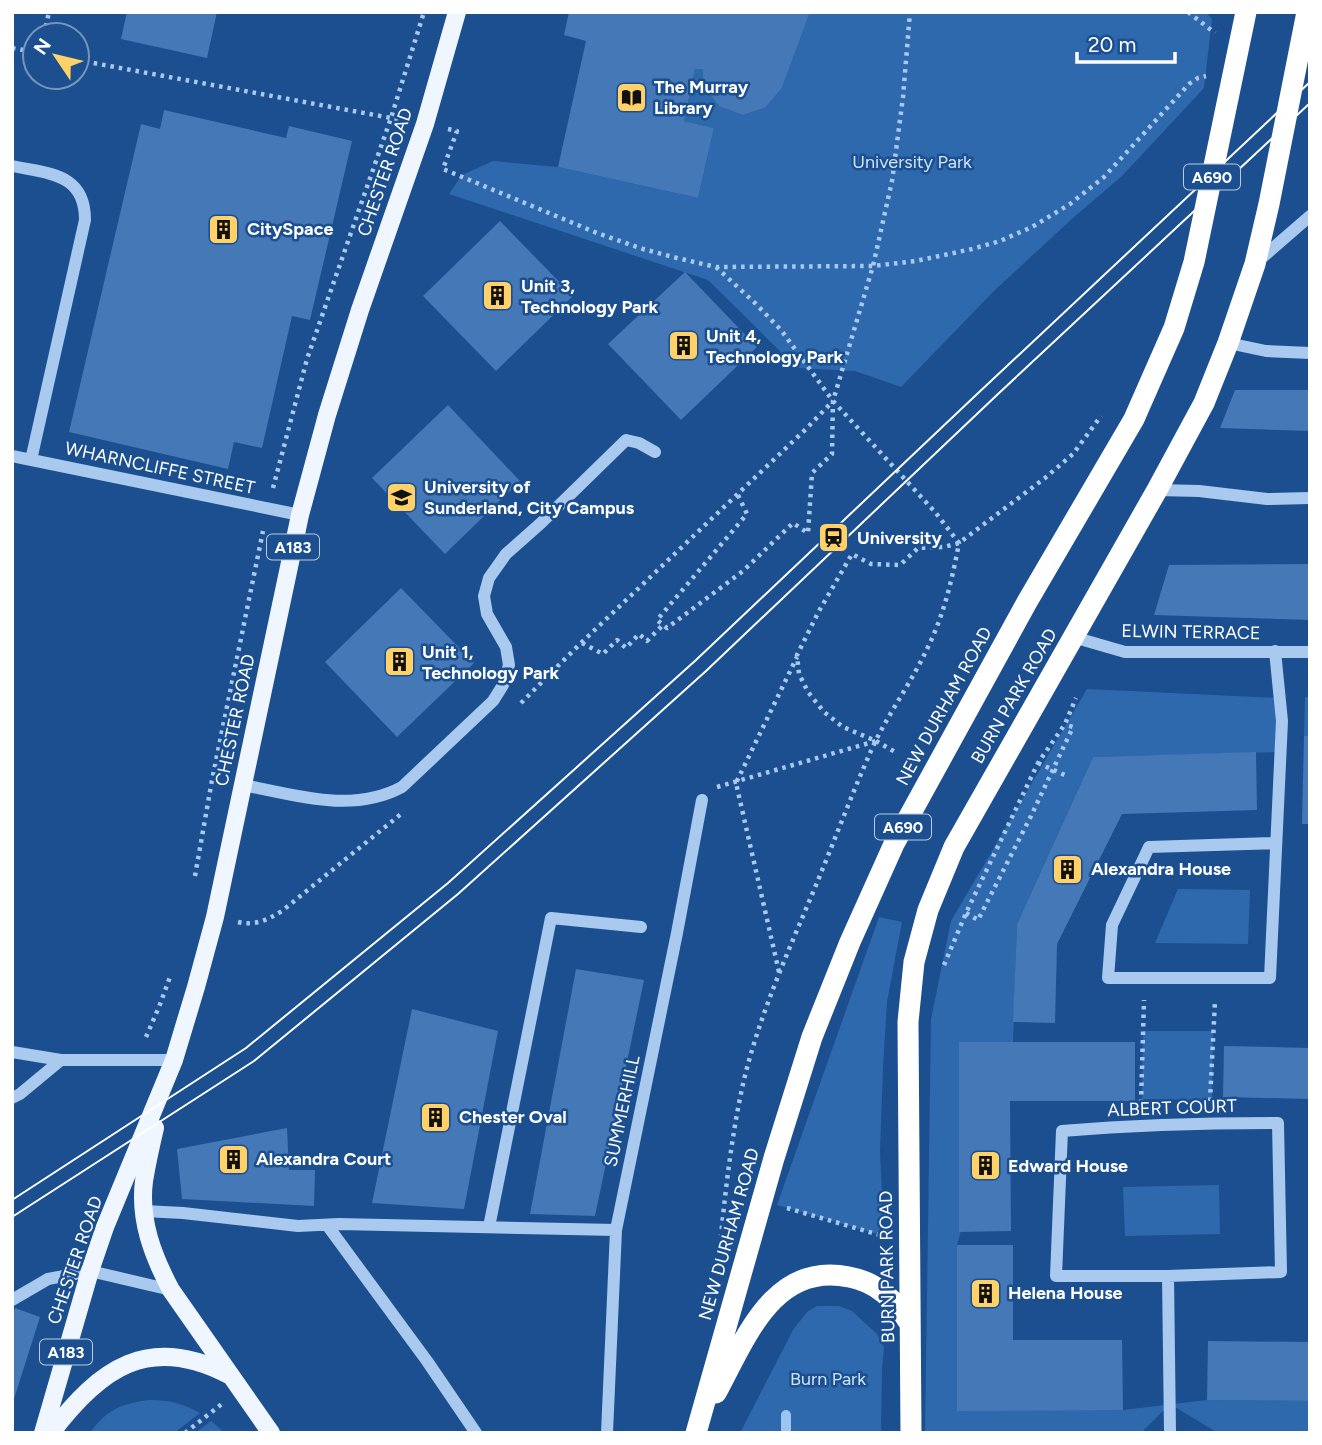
<svg xmlns="http://www.w3.org/2000/svg" width="1322" height="1445" font-family="Figtree,sans-serif">
  <style>
    .green { fill: #2e69ad }
    .lines { fill: none; stroke-linecap: round; stroke-linejoin: round }
    .stream { stroke: #9cc4f0; stroke-width: 10 }
    .building { fill: #4478b7 }
    .path { stroke: #a9c9ee; stroke-width: 4.5; stroke-dasharray: 3.5 5; stroke-linecap: butt }
    .minor { stroke: #a9c9ee; stroke-width: 12 }
    .major { stroke: #f0f6ff; stroke-width: 18 }
    .highway { stroke: #fff; stroke-width: 21 }
    .tram { stroke: #fff; stroke-width: 2 }
    .labels { text-anchor: middle; dominant-baseline: central; stroke-width: 5; stroke-linejoin: round; paint-order: stroke }
    .shield { fill: #1b4f8f; stroke: #bbcadd; stroke-width: 2 }
    .shield-label { font-size: 16px; font-weight: bold; fill: #fff }
    .poi-label { font-size: 18px; font-weight: bold; fill: #fff; stroke: #1b4f8f; text-anchor: start }
    .park-label { font-size: 18px; fill: #cfe3fa; stroke: #1b4f8f }
    .street-label { font-size: 18px; fill: #fff; stroke: #1b4f8f }
  </style>
  <rect width="100%" height="100%" fill="#1b4f8f"/>
  <path class="green" d="M810 12H1206L1212 19 1204 88 1122 176 1074 217 995 290 901 387 855 371 797 368 708 280 449 194 462 175 493 161 558 167 698 198 714 128 684 121 695 69H703L743 115 765 108 782 88Z
    M1087 689 1280 698V752L1093 757 1017 924 1013 1042 957 1245V1410H1123L1207 1400 1310 1401V1433H1218L1170 1404 1141 1433H925L931 1019 951 921Z
    M1305 697H1310V736H1304Z
    M1178 889 1250 890 1248 944 1155 943Z
    M879 917 902 922 887 1002 883 1068 880 1152 884 1236 777 1205Z
    M1143 1031H1213L1212 1100 1142 1099Z
    M1219 1185 1220 1234 1125 1236 1123 1187Z
    M817 1306H839L852 1311 877 1334 884 1347 882 1368 881 1433H740L793 1330 807 1312Z
    M149 1400C170 1400 181 1403 200 1413L174 1433H90C107 1409 121 1404 149 1400Z
    M211 1421 225 1433H195Z"/>
  <g class="lines">
    <path class="stream" d="M786 1415V1433"/>
  </g>
  <path class="building" d="M127 12H217L207 58 121 39Z
    M569 12H810L782 88 765 108 743 115 719 106 703 84V69H695L684 121 714 128 698 198 558 167 586 41 564 35Z
    M164 110 286 138 289 126 352 141 310 320 292 316 262 448 234 442 228 469 69 432 141 124 160 129Z
    M500 221 573 296 496 371 423 296Z
    M685 272 757 347 681 420 608 344Z
    M1235 390H1310V431L1220 428Z
    M448 405 520 481 445 554 372 478Z
    M1310 564V620L1154 615 1169 565Z
    M401 588 474 663 397 737 325 662Z
    M1304 736H1310V824H1302Z
    M1256 752 1257 810 1122 814 1057 944 1055 1023 1013 1022 1017 924 1093 757Z
    M576 969 644 980 595 1216 530 1214Z
    M412 1009 498 1031 464 1209 372 1203Z
    M959 1042H1135V1101H1010L1011 1231 959 1232Z
    M1224 1046 1310 1048V1099L1223 1097Z
    M287 1128 289 1170H315L314 1206 182 1199 177 1149Z
    M957 1245H1013V1340H1122L1123 1410 957 1411Z
    M15 1308 40 1317 13 1402 12 1316Z
    M1208 1341 1310 1342V1401L1207 1400Z"/>
  <g class="lines">
    <path class="path" d="M1188 12 1215 33
      M44 35 49 12
      M12 48 35 52
      M77 60 402 120
      M448 129 457 131 443 169 597 233 643 249 677 258 716 267 873 266 916 261 972 249 1000 241 1032 227 1070 204 1104 177 1189 84 1198 78 1206 76
      M716 267 755 303 781 330 833 401 935 512 959 543C952 580 944 615 927 649 912 681 891 710 875 742 854 788 836 837 816 885 789 950 759 1015 743 1084 732 1134 726 1185 721 1236
      M273 488 307 359 391 118 424 12
      M738 495 747 514 657 620 667 628 743 571 793 523 808 533 812 473 832 454 833 401 873 266 892 181 903 97 910 12
      M582 643 603 654 617 640 626 648 639 634 647 641 663 625
      M521 703 581 643 806 429 833 401
      M876 741 897 753
      M1038 763 1067 776
      M717 787 876 741 843 727 824 712 808 692 799 674 797 655 819 611 852 554 871 564 900 565 918 548 944 547 959 543 1045 478 1073 454 1101 416
      M195 876 212 780 263 531
      M966 913 978 920 1031 816 1073 727 1066 725
      M238 922C255 926 267 920 282 911L401 814
      M944 965 966 913 1038 763 1065 724 1076 698
      M779 972 736 783 797 657
      M146 1037 159 1007 170 977
      M1210 1101 1215 1001
      M1141 1103 1144 1000
      M787 1208 883 1236
      M185 1433 223 1403"/>
    <path class="minor" d="M12 166C49 174 85 173 85 220L31 460
      M1257 262 1310 216
      M1228 343 1266 351 1310 353
      M12 456 300 515
      M1157 490 1199 491 1267 499 1310 498
      M1073 637 1125 652H1310
      M1275 651 1282 721 1270 978H1108L1112 925 1149 847 1276 843
      M243 785C295 795 352 814 402 787L493 701 503 685 509 665 506 647 487 614 484 596 489 578 506 554 541 523 626 440 639 443 655 452
      M12 1052 61 1060H174
      M12 1098 20 1094 61 1060
      M144 1211 183 1213 298 1226 339 1224 616 1230
      M327 1225 427 1361 476 1433
      M489 1227 551 918 641 927
      M1168 1276H1056L1062 1131C1134 1125 1206 1123 1278 1123L1281 1272 1168 1276 1170 1433
      M12 1300 48 1279 90 1271 171 1290
      M607 1433 616 1230 677 933 702 800"/>
    <path class="major" d="M155 1128C151 1145 147 1163 144 1181 139 1220 153 1256 171 1290L271 1433
      M43 1433 90 1271 105 1227 174 1060 196 987 215 917 300 515 327 415 360 310 425 124 457 12
      M51 1433C100 1368 149 1333 229 1375"/>
    <path class="highway" d="M716 1393C745 1340 773 1261 849 1277 877 1282 895 1300 910 1324
      M696 1433 774 1158 812 1037 850 942 894 844 1027 602 1134 419 1174 328 1194 262 1246 12
      M911 1433 908 1022 914 962 928 910 954 847 1157 490 1204 403 1228 343 1255 264 1269 204 1307 12"/>
    <path class="tram" d="M12 1200 246 1048 448 883 696 660 975 396 1310 82
      M12 1217 254 1061 458 894 706 671 998 394 1310 103"/>
  </g>
  <defs>
    <symbol id="library-square" viewBox="-11 -11 22 22"><rect x="-9" y="-9" width="18" height="18" rx="4" fill="#ffd166" stroke="#1b4f8f"/><path d="M-6-4Q-3-5.5-.7-3.5V5Q-3 3-6 4ZM6-4Q3-5.5 .7-3.5V5Q3 3 6 4Z" fill="#111"/></symbol>
    <symbol id="building-square" viewBox="-11 -11 22 22"><rect x="-9" y="-9" width="18" height="18" rx="4" fill="#ffd166" stroke="#1b4f8f"/><path d="M-4-6H4V6H1V3H-1V6H-4ZM-2.5-4.3h1.7v1.8h-1.7ZM.8-4.3h1.7v1.8H.8ZM-2.5-1h1.7V.8h-1.7ZM.8-1h1.7V.8H.8Z" fill="#111"/></symbol>
    <symbol id="university-square" viewBox="-11 -11 22 22"><rect x="-9" y="-9" width="18" height="18" rx="4" fill="#ffd166" stroke="#1b4f8f"/><path d="M0-5L7-2L0 1L-7-2ZM-4 1L0 2.5L4 1V4Q0 6-4 4Z" fill="#111"/></symbol>
    <symbol id="station-square" viewBox="-11 -11 22 22"><rect x="-9" y="-9" width="18" height="18" rx="4" fill="#ffd166" stroke="#1b4f8f"/><path d="M-3-6H3Q5-6 5-4V2Q5 4 3 4L4.5 6H3L1.5 4h-3L-3 6H-4.5L-3 4Q-5 4-5 2V-4Q-5-6-3-6ZM-3.5-4v3h7v-3ZM-3.5 1v1.5H-2V1ZM2 1v1.5H3.5V1Z" fill="#111"/></symbol>
  </defs>
  <g fill-rule="evenodd">
    <use href="#library-square" x="614" y="80" width="35" height="35"/>
    <use href="#building-square" x="206" y="212" width="35" height="35"/>
    <use href="#building-square" x="480" y="278" width="35" height="35"/>
    <use href="#building-square" x="666" y="328" width="35" height="35"/>
    <use href="#university-square" x="384" y="480" width="35" height="35"/>
    <use href="#station-square" x="816" y="520" width="35" height="35"/>
    <use href="#building-square" x="382" y="644" width="35" height="35"/>
    <use href="#building-square" x="1050" y="852" width="35" height="35"/>
    <use href="#building-square" x="418" y="1100" width="35" height="35"/>
    <use href="#building-square" x="216" y="1142" width="35" height="35"/>
    <use href="#building-square" x="968" y="1148" width="35" height="35"/>
    <use href="#building-square" x="968" y="1276" width="35" height="35"/>
  </g>
  <g class="labels">
    <g class="shield">
      <rect x="1184" y="164.5" width="56" height="25" rx="5"/>
      <rect x="267" y="534.5" width="52" height="25" rx="5"/>
      <rect x="875" y="814.5" width="56" height="25" rx="5"/>
      <rect x="40" y="1339.5" width="52" height="25" rx="5"/>
    </g>
    <g class="shield-label">
      <text x="1212" y="177">A690</text>
      <text x="293" y="547">A183</text>
      <text x="903" y="827">A690</text>
      <text x="66" y="1352">A183</text>
    </g>
    <g class="poi-label">
      <text x="654" y="87">The Murray<tspan x="654" dy="21">Library</tspan></text>
      <text x="247" y="229">CitySpace</text>
      <text x="521" y="286">Unit 3,<tspan x="521" dy="21">Technology Park</tspan></text>
      <text x="706" y="336">Unit 4,<tspan x="706" dy="21">Technology Park</tspan></text>
      <text x="424" y="487">University of<tspan x="424" dy="21">Sunderland, City Campus</tspan></text>
      <text x="857" y="538">University</text>
      <text x="422" y="652">Unit 1,<tspan x="422" dy="21">Technology Park</tspan></text>
      <text x="1091" y="869">Alexandra House</text>
      <text x="459" y="1117">Chester Oval</text>
      <text x="256" y="1159">Alexandra Court</text>
      <text x="1008" y="1166">Edward House</text>
      <text x="1008" y="1293">Helena House</text>
    </g>
    <g class="park-label">
      <text x="912" y="162">University Park</text>
      <text x="828" y="1379">Burn Park</text>
    </g>
    <g class="street-label">
      <text transform="translate(385 172) rotate(-71)">CHESTER ROAD</text>
      <text transform="translate(160 468) rotate(12)">WHARNCLIFFE STREET</text>
      <text transform="translate(1191 632) rotate(1)">ELWIN TERRACE</text>
      <text transform="translate(1014 696) rotate(-60)">BURN PARK ROAD</text>
      <text transform="translate(944 706) rotate(-61)">NEW DURHAM ROAD</text>
      <text transform="translate(235 720) rotate(-78)">CHESTER ROAD</text>
      <text transform="translate(1172 1108) rotate(-2)">ALBERT COURT</text>
      <text transform="translate(622 1111) rotate(-78)">SUMMERHILL</text>
      <text transform="translate(729 1234) rotate(-74)">NEW DURHAM ROAD</text>
      <text transform="translate(75 1260) rotate(-71)">CHESTER ROAD</text>
      <text transform="translate(887 1267) rotate(-91)">BURN PARK ROAD</text>
    </g>
  </g>
  <rect width="1322" height="1445" fill="none" stroke="#ffffff" stroke-width="28"/>
  <g transform="translate(56 56) rotate(305)"><circle r="33" fill="#1b4f8f" stroke="#7695bc" stroke-width="2"/>
  <path d="M0-5L12 26L0 18L-12 26Z" fill="#ffd166"/>
  <text y="-10" font-size="19" font-weight="bold" text-anchor="middle" fill="#ffffff">N</text>
  </g>
  <path d="M1077 52v10h98v-10" fill="none" stroke="#ffffff" stroke-width="3.5"/>
  <text x="1088" y="52" font-size="21" fill="#ffffff" stroke="#1b4f8f" stroke-width="5" paint-order="stroke">20 m</text>
</svg>
